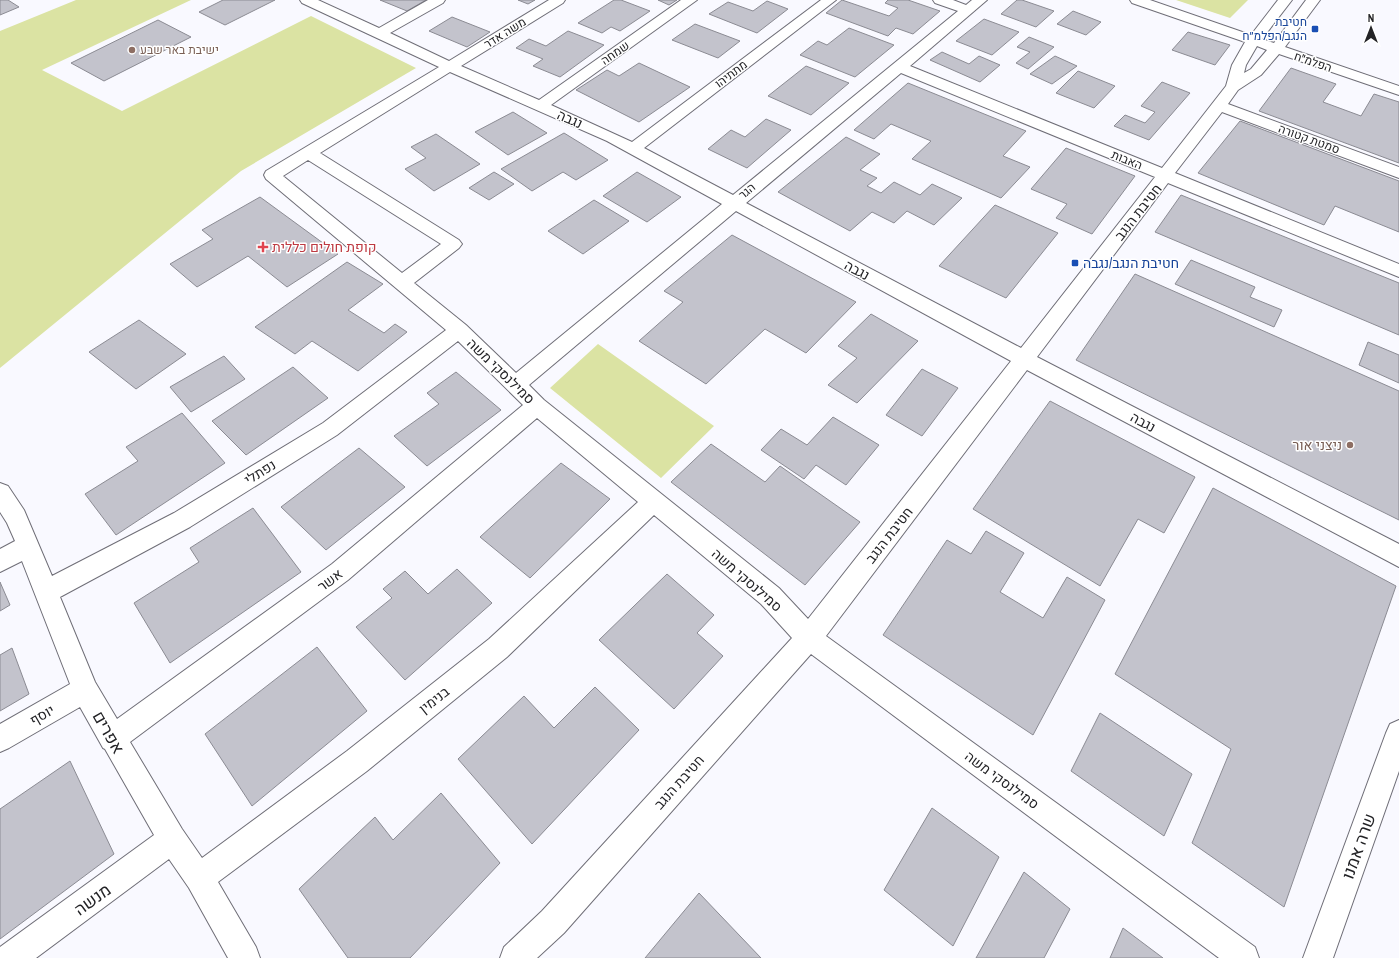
<svg xmlns="http://www.w3.org/2000/svg" width="1399" height="958" font-family="'Archivo Narrow',Heebo,sans-serif">
  <style>
    .green { fill: #dbe3a3 }
    .building { fill: #c3c3cc; stroke: #8b8b93 }
    .lines { fill: none; stroke-linecap: round; stroke-linejoin: round }
    .minor-casing { stroke: #6f6e77; stroke-width: 2 }
    .minor { fill: #fff; fill-rule: evenodd }
    .transit-dot { fill: #1a4fb4; stroke: #fff; stroke-width: 1.5 }
    .education-dot { fill: #8d6e63; stroke: #fff; stroke-width: 1.5 }
    .health-dot { fill: #e0444e; stroke: #fff; stroke-width: 1.5 }
    .labels { text-anchor: middle; dominant-baseline: central; stroke-width: 3; stroke-linejoin: round; paint-order: stroke }
    .far-transit-label { font-size: 12px; fill: #164399; stroke: #fff; text-anchor: end }
    .far-street-label { font-size: 12px; fill: #232326; stroke: #fff }
    .far-education-label { font-size: 12px; fill: #785e54; stroke: #fff; text-anchor: start }
    .street-label { font-size: 14px; fill: #232326; stroke: #fff }
    .health-label { font-size: 14px; fill: #be3a42; stroke: #fff; text-anchor: start }
    .transit-label { font-size: 14px; fill: #164399; stroke: #fff; text-anchor: start }
    .education-label { font-size: 14px; fill: #785e54; stroke: #fff; text-anchor: end }
    .near-street-label { font-size: 17px; fill: #232326; stroke: #fff }
  </style>
  <rect width="100%" height="100%" fill="#f9f9ff"/>
  <path class="green" d="M76 0H191L42 70 122 111 311 16 416 68 241 171 0 368V31Z
    M1176 0H1248L1230 18Z
    M598 344 714 426 661 478 550 388Z"/>
  <path class="building" d="M0 0H8L19 7 0 15Z
    M223 0H275L225 25 199 12Z
    M380 0H426L407 11Z
    M518 0H535L528 4Z
    M614 0H621L650 11 620 31 611 27 602 33 578 23Z
    M658 0H677L669 5Z
    M842 0 889 16 898 8 885 3 888 0H908L940 11 913 34 896 28 888 36 826 13Z
    M1017 0H1022L1054 11 1036 27 1001 14Z
    M767 1 788 9 757 33 709 14 728 2 753 11Z
    M1073 11 1101 22 1086 35 1057 24Z
    M452 17 490 32 467 47 429 31Z
    M984 19 1019 32 992 55 956 41Z
    M158 20 191 37 104 81 71 63Z
    M695 24 740 41 718 58 672 40Z
    M849 28 894 45 855 77 800 55 818 41 827 45Z
    M568 31 604 45 560 77 533 66 543 59 516 48 529 39 546 46Z
    M1188 32 1230 45 1215 65 1172 50Z
    M1029 37 1054 47 1028 69 1016 63 1030 52 1017 47Z
    M942 52 969 64 979 56 1000 65 980 82 930 60Z
    M1055 56 1077 66 1052 84 1030 74Z
    M639 63 690 87 639 122 576 90 607 70 619 76Z
    M806 66 849 83 811 115 768 96Z
    M1291 68 1336 84 1323 102 1361 116 1374 94 1399 102V163L1259 111Z
    M1078 71 1115 86 1094 108 1056 93Z
    M1162 82 1190 93 1149 140 1114 126 1125 115 1145 123 1155 112 1141 106Z
    M908 83 1026 131 1003 156 1030 167 1001 198 912 159 931 141 891 124 874 139 854 130Z
    M513 112 547 133 508 155 475 132Z
    M766 119 791 130 747 168 708 149 731 130 745 137Z
    M1240 121 1399 181V232L1335 206 1324 225 1198 173Z
    M564 133 608 160 576 180 563 172 532 191 501 169Z
    M436 134 480 164 434 191 405 169 426 158 411 147Z
    M846 137 880 154 860 170 877 178 867 186 881 193 894 182 920 195 932 184 962 198 934 225 907 211 894 223 872 212 850 231 778 192Z
    M1066 148 1135 176 1092 234 1056 218 1067 204 1031 189Z
    M494 172 514 184 489 200 469 188Z
    M637 172 681 197 647 222 603 196Z
    M1181 195 1399 283V335L1155 232Z
    M260 197 338 254 287 287 248 256 197 287 170 264 213 239 202 230Z
    M594 200 629 221 583 254 548 231Z
    M995 205 1058 233 1006 298 939 266Z
    M732 235 856 302 806 353 765 329 706 384 639 341 683 302 664 291Z
    M1191 260 1255 287 1250 297 1282 310 1274 327 1175 284Z
    M347 262 383 284 348 310 384 333 395 324 407 332 358 371 312 341 295 354 255 327Z
    M1135 274 1399 391V520L1076 360Z
    M871 314 918 341 857 403 828 385 857 358 838 346Z
    M139 320 186 354 136 389 89 352Z
    M1368 342 1399 355V383L1359 365Z
    M224 356 245 379 191 412 170 387Z
    M293 367 328 398 246 455 212 421Z
    M922 369 958 388 922 436 886 415Z
    M456 372 501 410 427 466 394 436 439 404 427 393Z
    M1050 401 1195 477 1164 533 1138 519 1100 586 973 509Z
    M182 413 225 463 116 535 85 494 138 461 126 447Z
    M833 417 879 445 846 485 816 465 804 479 761 450 781 429 807 445Z
    M711 444 765 482 780 466 860 522 805 585 671 482Z
    M359 448 405 487 326 550 281 507Z
    M561 463 610 499 530 578 480 537Z
    M1213 488 1396 586 1284 907 1192 843 1231 749 1115 674Z
    M253 508 301 572 170 663 134 603 199 562 190 548Z
    M986 531 1024 553 1000 592 1043 618 1067 577 1105 600 1033 735 883 635 947 540 971 554Z
    M457 569 492 603 405 680 356 627 392 598 383 589 405 571 428 594Z
    M667 574 714 615 697 633 723 656 674 709 599 640Z
    M0 582 10 605 0 611Z
    M317 647 367 711 252 806 205 734Z
    M12 648 29 694 0 711V655Z
    M595 687 639 730 532 844 458 759 524 696 554 728Z
    M1100 713 1192 774 1164 836 1071 771Z
    M70 761 114 854 0 939V809Z
    M441 793 500 863 410 958H348L299 889 375 817 393 840Z
    M932 808 999 857 953 946 884 890Z
    M1024 872 1070 909 1044 958H976Z
    M699 893 761 958H645Z
    M1123 928 1163 958H1110Z"/>
  <g class="lines">
    <defs>
      <path id="minor" d="M300 0H318L379 28 428 0H445L443 3 390 33 449 61 549 0H565L563 3 461 66 539 100 681 0H697L551 105 632 142 821 0H836L644 148 733 195 958 11 935 3 933 0H953L966 5 972 0H987L910 66 1162 168 1226 86 1232 65 1245 42 1132 3 1130 0H1150L1251 35 1278 0H1292L1262 39 1274 43 1306 0H1320L1285 47 1399 86V95L1279 54 1261 75 1238 90 1228 104 1399 167V178L1222 112 1175 173 1399 264V277L1168 183 1037 357 1399 544V567L1027 370 826 636 1255 947 1259 958H1219L811 654 564 933 537 958H500L504 947 542 911 792 638 761 604 654 515 507 657 367 771 218 882 256 947 260 958H228L189 888 169 859 36 958H0V947L154 835 105 749 103 748 80 707 9 748 0 752V724L70 684 22 561 0 572V549L15 541 7 523 0 512V483L8 486 24 510 52 576 174 513 323 423 446 330 266 179 264 175 266 171 439 67 302 3ZM1257 46 1267 50 1251 69 1244 73 1246 65ZM450 72 607 141 722 204 516 373 466 325 414 283 459 248 462 244 459 240 320 153ZM901 73 1155 177 1021 348 746 203ZM308 160 441 244 402 273 283 176ZM736 211 1011 361 808 619 779 588 544 400 529 385ZM458 341 523 405 332 564 117 719 95 682 60 597 190 527 337 435ZM537 418 638 502 489 639 347 751 202 858 182 829 130 742 348 580Z
        M1399 720V771L1333 958H1303L1386 733 1390 724Z"/>
    </defs>
    <use href="#minor" class="minor-casing"/>
    <use href="#minor" class="minor"/>
  </g>
  <g class="transit-dot">
    <rect x="1311" y="25" width="8" height="8" rx="2"/>
    <rect x="1071" y="259" width="8" height="8" rx="2"/>
  </g>
  <g class="education-dot">
    <circle cx="132" cy="50" r="4"/>
    <circle cx="1350" cy="445" r="4"/>
  </g>
  <path class="health-dot" d="M261 241h4v4h4v4h-4v4h-4v-4h-4v-4h4z"/>
  <g class="labels">
    <g class="far-transit-label">
      <text x="1307" y="22">חטיבת<tspan x="1307" dy="14">הנגב/הפלמ״ח</tspan></text>
    </g>
    <g class="far-street-label">
      <text transform="translate(505 33) rotate(-32)">משה אדר</text>
      <text transform="translate(615 53) rotate(-35)">שמחה</text>
      <text transform="translate(1313 62) rotate(19)">הפלמ"ח</text>
      <text transform="translate(731 74) rotate(-37)">מתתיהו</text>
      <text transform="translate(1309 139) rotate(20)">סמטת קטורה</text>
      <text transform="translate(1127 160) rotate(22)">האבות</text>
      <text transform="translate(747 191) rotate(-39)">הגר</text>
    </g>
    <g class="far-education-label">
      <text x="140" y="50">ישיבת באר שבע</text>
    </g>
    <g class="street-label">
      <text transform="translate(570 119) rotate(24)">נגבה</text>
      <text transform="translate(1138 212) rotate(-52)">חטיבת הנגב</text>
      <text transform="translate(857 270) rotate(28)">נגבה</text>
      <text transform="translate(501 371) rotate(44)">סמילנסקי משה</text>
      <text transform="translate(1143 422) rotate(28)">נגבה</text>
      <text transform="translate(260 472) rotate(-32)">נפתלי</text>
      <text transform="translate(889 535) rotate(-52)">חטיבת הנגב</text>
      <text transform="translate(330 580) rotate(-37)">אשר</text>
      <text transform="translate(747 580) rotate(41)">סמילנסקי משה</text>
      <text transform="translate(434 700) rotate(-38)">בנימין</text>
      <text transform="translate(42 715) rotate(-30)">יוסף</text>
      <text transform="translate(1002 780) rotate(36)">סמילנסקי משה</text>
      <text transform="translate(679 782) rotate(-48)">חטיבת הנגב</text>
    </g>
    <g class="health-label">
      <text x="272" y="247">קופת חולים כללית</text>
    </g>
    <g class="transit-label">
      <text x="1083" y="263">חטיבת הנגב/נגבה</text>
    </g>
    <g class="education-label">
      <text x="1342" y="445">ניצני אור</text>
    </g>
    <g class="near-street-label">
      <text transform="translate(109 732) rotate(60)">אפרים</text>
      <text transform="translate(1358 846) rotate(-70)">שרה אמנו</text>
      <text transform="translate(92 899) rotate(-36)">מנשה</text>
    </g>
  </g>
  <g transform="translate(1371 28)" stroke="#ffffff" stroke-width="3" paint-order="stroke">
  <path d="M0-3L7 15L0 10L-7 15Z" fill="#232326"/>
  <text y="-6" font-size="11" font-weight="bold" text-anchor="middle" fill="#232326">N</text>
  </g>
</svg>
